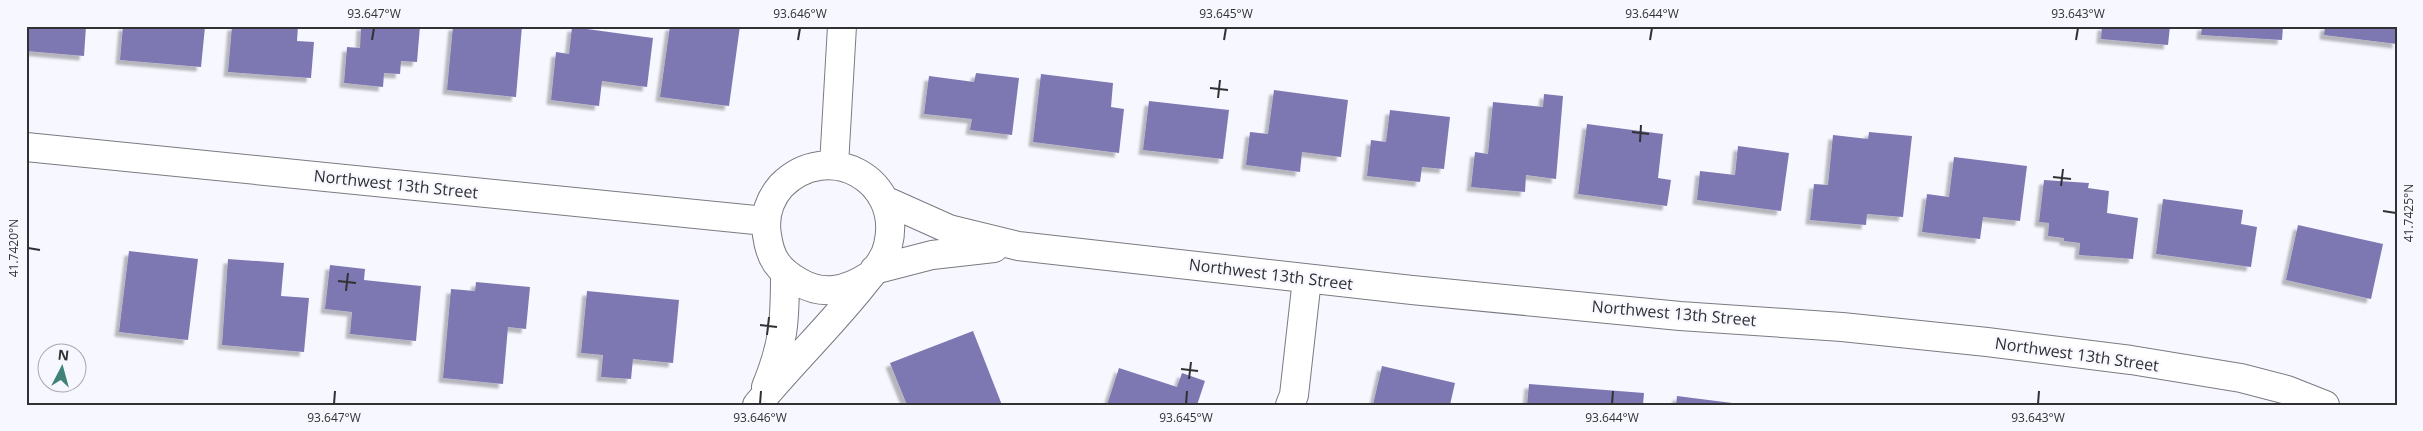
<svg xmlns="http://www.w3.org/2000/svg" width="2423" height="431" font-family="'Open Sans',sans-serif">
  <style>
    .building { fill: #7e78b2; filter: url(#shadow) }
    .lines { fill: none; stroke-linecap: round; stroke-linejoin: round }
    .minor-casing { stroke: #7a7a81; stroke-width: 30 }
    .minor { stroke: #fff; stroke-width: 28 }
    .ticks { fill: none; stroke: #313134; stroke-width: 2 }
    .labels { text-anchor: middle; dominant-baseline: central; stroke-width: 4.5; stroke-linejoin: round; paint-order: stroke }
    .street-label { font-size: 16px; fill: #313134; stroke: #f7f7ff }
    .neatline { fill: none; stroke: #313134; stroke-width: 2 }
    .ticks-label { font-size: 12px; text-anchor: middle; fill: #313134 }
  </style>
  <defs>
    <filter id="shadow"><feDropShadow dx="-4.5" dy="4.5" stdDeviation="1" flood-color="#0004"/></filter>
  </defs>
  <rect width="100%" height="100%" fill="#f7f7ff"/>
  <path class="building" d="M26 26H86L84 56 26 51Z
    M123 26 205 27 201 67 120 60Z
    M232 26H298L297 41 314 42 311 78 228 72Z
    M361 26H420L417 62 401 61 400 74 384 73 383 87 344 83 347 47 360 48Z
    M453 26H522L516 97 447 90Z
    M670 26H740L729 106 660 97Z
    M2102 26H2170L2168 45 2101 39Z
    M2202 26H2283L2282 40 2201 35Z
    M2325 26H2397V44L2324 35Z
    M572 27 653 38 647 87 602 81 599 106 551 100 556 52 569 54Z
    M976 73 1019 78 1012 135 970 130 972 119 924 114 929 76 974 82Z
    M1041 74 1113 83 1111 107 1124 109 1119 153 1033 142Z
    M1274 90 1348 100 1341 157 1302 152 1300 172 1246 165 1250 132 1268 134Z
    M1544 94 1563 96 1556 179 1526 175 1525 192 1471 187 1475 152 1488 154 1493 102 1543 107Z
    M1149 101 1229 110 1223 159 1143 150Z
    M1390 110 1450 117 1444 169 1422 167 1420 182 1367 176 1371 140 1386 142Z
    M1587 124 1663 134 1658 178 1671 180 1667 206 1578 194Z
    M1869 132 1912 136 1903 217 1867 214 1866 225 1810 220 1814 184 1828 185 1833 135 1868 139Z
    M1738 146 1789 153 1781 211 1697 200 1700 171 1735 175Z
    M1954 157 2027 166 2020 221 1983 217 1980 239 1922 232 1927 194 1949 197Z
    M2044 180 2089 183 2088 188 2109 191 2107 213 2138 218 2133 259 2079 255 2080 243 2064 241V238L2048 236 2049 223 2039 222Z
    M2163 199 2243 210 2241 224 2257 227 2251 267 2156 254Z
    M2298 225 2383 244 2371 299 2286 280Z
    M129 251 198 259 188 340 119 332Z
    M228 259 284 263 281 296 309 298 304 352 222 345Z
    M330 265 365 269 364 280 421 286 416 341 350 334 352 312 325 309Z
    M476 282 530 287 526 329 508 327 503 384 443 378 451 289 475 291Z
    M587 291 679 300 673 363 633 359 631 379 601 377 603 355 581 353Z
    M973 331 1002 405H930V403L907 405 890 363Z
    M1382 366 1455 383 1450 405H1373Z
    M1119 368 1177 387 1182 373 1205 381 1197 405H1107Z
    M1529 384 1644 393 1643 405H1527Z
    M1677 396 1740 404V405H1676Z"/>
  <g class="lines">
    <defs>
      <path id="minor" d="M26 147 765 221
        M834 165 842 26
        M884 200 949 229 1018 246 1412 290 1680 316 1842 327 1987 342 2131 360 2241 378 2287 390 2325 405
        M874 270 932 255 994 248
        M766 387C784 343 785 321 785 274
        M757 405C791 364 829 327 862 286 872 273 885 261 888 245 904 180 828 138 781 186 769 200 764 217 767 235 770 258 778 270 799 282 823 296 846 291 869 276
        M1290 405 1294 395 1307 279"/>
    </defs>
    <use href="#minor" class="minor-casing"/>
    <use href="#minor" class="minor"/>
  </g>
  <path class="ticks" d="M372 40 374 28M798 40 800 28M1224 40 1226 28M1650 40 1652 28M2076 40 2078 28M1210 88 1228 90M1218 98 1220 80M1632 132 1649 134M1640 142 1641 125M2053 177 2071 179M2061 186 2063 169M2383 211 2396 213M28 248 40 250M338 281 356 283M346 291 348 273M760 325 777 327M767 335 769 317M1181 369 1198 371M1189 379 1191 362M334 404 335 391M760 404 761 391M1186 404 1187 391M1612 404 1613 391M2038 404 2039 391"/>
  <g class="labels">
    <g class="street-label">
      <text transform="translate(396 184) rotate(6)">Northwest 13th Street</text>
      <text transform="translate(1271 274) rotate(7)">Northwest 13th Street</text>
      <text transform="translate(1674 313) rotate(5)">Northwest 13th Street</text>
      <text transform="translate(2077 354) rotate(8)">Northwest 13th Street</text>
    </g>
  </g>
  <rect width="2423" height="431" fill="none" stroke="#f7f7ff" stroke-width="55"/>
  <g transform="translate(62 368) rotate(6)"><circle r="24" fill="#f7f7ff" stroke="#a8a8ae"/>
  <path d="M0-4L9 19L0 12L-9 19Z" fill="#3f8378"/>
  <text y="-8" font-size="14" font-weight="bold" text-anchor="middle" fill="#313134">N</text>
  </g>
  <rect x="28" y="28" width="2368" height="376" class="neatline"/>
  <g class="ticks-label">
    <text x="374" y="18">93.647°W</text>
    <text x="800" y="18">93.646°W</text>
    <text x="1226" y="18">93.645°W</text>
    <text x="1652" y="18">93.644°W</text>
    <text x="2078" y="18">93.643°W</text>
    <text transform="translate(2409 213) rotate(-90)" y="4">41.7425°N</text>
    <text transform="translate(14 248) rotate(-90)" y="4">41.7420°N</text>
    <text x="334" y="422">93.647°W</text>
    <text x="760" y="422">93.646°W</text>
    <text x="1186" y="422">93.645°W</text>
    <text x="1612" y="422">93.644°W</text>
    <text x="2038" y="422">93.643°W</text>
  </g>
</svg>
